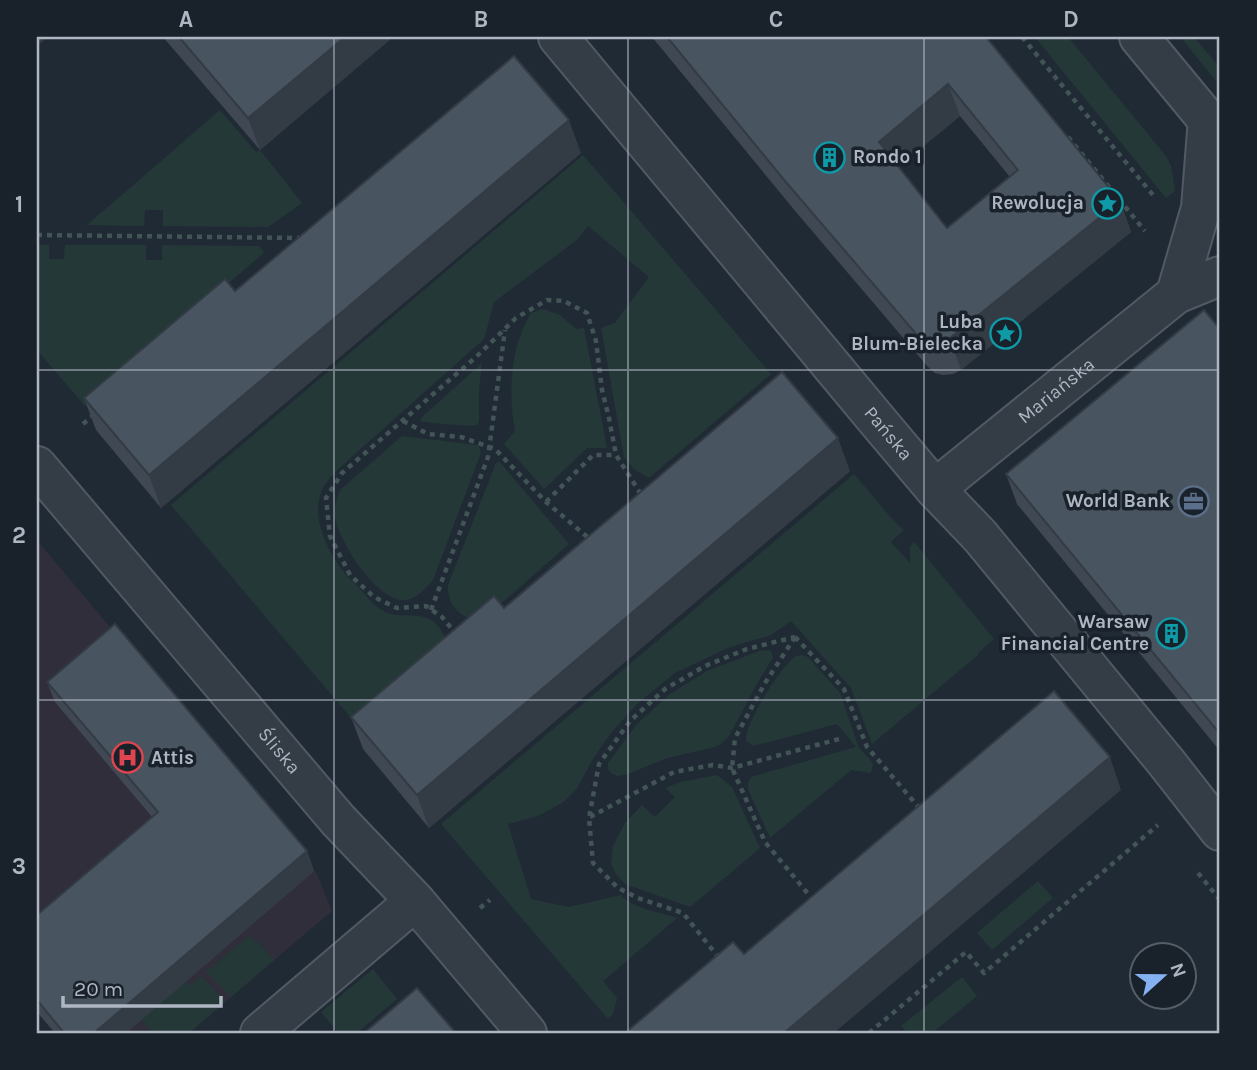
<svg xmlns="http://www.w3.org/2000/svg" width="1257" height="1070" font-family="Karla,sans-serif">
  <style>
    .medical { fill: #2f2e3a }
    .green { fill: #253838 }
    .lines { fill: none; stroke-linecap: round; stroke-linejoin: round }
    .minor-casing { stroke: #515964; stroke-width: 42 }
    .path { stroke: #425456; stroke-width: 4.5; stroke-dasharray: 5 5; stroke-linecap: butt }
    .minor { stroke: #343c46; stroke-width: 38 }
    .wall { fill: #3f4853; fill-rule: evenodd }
    .shaded-wall { fill: #333b44 }
    .building { fill: #495461; stroke: #333b44; stroke-width: 2; fill-rule: evenodd }
    .grid { fill: none; stroke: #aeb6c3; stroke-width: 2; stroke-opacity: 0.55 }
    .labels { text-anchor: middle; dominant-baseline: central; stroke-width: 7; stroke-linejoin: round; paint-order: stroke }
    .poi-label { font-size: 19px; font-weight: bold; fill: #aeb6c3; stroke: #19212a; text-anchor: end }
    .street-label { font-size: 19px; fill: #aeb6c3; stroke: #19212a }
    .neatline { fill: none; stroke: #aeb6c3; stroke-width: 2.5 }
    .grid-label { font-size: 23px; text-anchor: middle; font-weight: bold; fill: #aeb6c3 }
  </style>
  <rect width="100%" height="100%" fill="#202a35"/>
  <path class="medical" d="M37 540 317 874 332 911 189 1033H55L37 1012Z"/>
  <path class="green" d="M1035 37H1068L1166 156 1171 166 1175 191 1166 198Z
    M1184 37H1194L1220 68V86L1182 39Z
    M220 110 256 152 260 150 302 203 268 227 163 226V210H145L144 226 87 225Z
    M583 155 771 374 649 478 634 469 624 457 601 328 615 323 649 277 588 226 578 239 494 302 484 339 346 462C339 469 329 477 324 486 309 512 325 545 340 567 346 576 355 583 362 591 367 596 371 603 377 607 405 628 430 597 448 644L357 725 171 505Z
    M37 245H49V259H64L65 245H146V260H162V245L259 246 264 253 85 406 37 350Z
    M543 309 560 315 576 329 584 328 607 448H587L544 489 504 444 515 431C508 393 510 347 531 313Z
    M482 363 479 389V421L477 425C469 427 428 423 420 421L422 417Z
    M402 436 477 445 479 447 481 453 433 580C426 588 417 598 407 600 378 604 339 542 335 517 333 508 337 499 340 490Z
    M499 461 569 544 481 621C461 619 447 606 448 585L496 463Z
    M854 474 893 520 904 530 891 542 910 563V547L914 542 994 639 978 653V655L872 744 851 688 791 621 771 635 730 647 675 673 637 704 610 734 593 759 576 790 562 803 538 816 508 824 531 899 569 907 621 895C633 909 660 912 677 918L603 981 617 998 613 1014 608 1019 441 824Z
    M766 650 771 651 773 658 759 680 729 736 721 744 715 747 667 758 628 774 618 776 611 773 608 769V763L637 724 670 694 707 671 759 651Z
    M802 655 808 657 840 693 859 748 873 763 871 773 851 770 770 838 748 789V783L751 777 856 747 837 724 753 746 746 741C744 725 779 670 792 659 796 655 797 656 802 655Z
    M717 775 732 787 760 848 690 907 625 884 616 874 611 864 613 846 625 823 642 805 655 817 675 797 665 788 680 782Z
    M1038 881 1053 898 992 950 977 933Z
    M249 936 255 942 257 941 274 960 231 997 206 972Z
    M373 969 397 999 357 1033H338L321 1012Z
    M202 976 225 1002 189 1033H153L141 1020 185 981 190 986Z
    M962 977 977 996 932 1033H908L901 1026Z"/>
  <g class="lines">
    <defs>
      <g id="minor">
        <path id="s1" d="M558 37 881 425 935 489 980 536 1166 762 1220 831"/>
        <path d="M1139 37 1220 135"/>
        <path d="M1176 294 1201 208 1208 119"/>
        <path id="s2" d="M37 466 338 820 415 901 527 1033"/>
        <path id="s3" d="M935 489 1176 294 1220 276"/>
        <path d="M260 1033 415 901"/>
      </g>
    </defs>
    <use href="#minor" class="minor-casing"/>
    <path class="path" d="M1022 37 1153 195
      M1068 137 1145 231
      M37 235 302 238
      M403 421 428 434 461 437 495 449 546 502 591 540
      M83 424 96 413
      M546 502 593 455H616
      M431 610 488 457 505 330
      M457 635 442 617 426 606 397 608 374 597 350 575 330 536 326 498 342 473 476 357 516 318 547 300 564 301 587 313 596 341 602 390 609 418 616 455 642 496
      M795 637 765 683 735 738 732 768 765 842 814 901
      M795 637 844 689 867 747 921 810
      M590 817 674 772 713 765 732 768 839 739
      M1198 873 1220 900
      M480 908 490 900
      M719 958 683 913 638 898 618 888 593 863 589 818 599 764 630 721 665 689 705 666 747 649 795 637
      M869 1033 966 952 984 973 1158 825"/>
    <use href="#minor" class="minor"/>
  </g>
  <path class="wall" d="M163 37H393L260 150Z
    M652 37H986L1120 201 1131 232 961 370 953 374 943 375 935 373 928 367 796 212ZM960 116 1010 177 947 228 898 167Z
    M581 153 161 508 96 430 84 398 235 291Z
    M1220 329V751L1017 504 1006 474Z
    M850 471 429 828 363 749 351 717 504 608Z
    M47 682 307 851 314 871 126 1033H55L37 1012V915L152 817 55 702Z"/>
  <path class="shaded-wall" d="M37 37H48L37 46Z
    M345 37H393L260 150 248 118Z
    M948 84 960 116 890 173 879 142Z
    M569 120 581 153 161 508 149 475Z
    M1120 201 1131 232 961 370 950 338Z
    M838 438 850 471 429 828 417 795Z
    M1110 757 1121 790 834 1033H784Z
    M307 851 314 871 126 1033H94Z"/>
  <path class="building" d="M179 37H345L248 118Z
    M667 37H986L1120 201 950 338 942 343 932 344 924 341 917 335 785 181ZM948 84 1018 170 947 228 879 142Z
    M514 56 569 120 149 475 84 398 225 279 235 291Z
    M1204 310 1220 329V734L1006 474Z
    M782 372 838 438 417 795 351 717 494 596 504 608Z
    M115 624 307 851 94 1033H64L37 1000V915L158 812 47 682Z
    M1054 691 1110 757 784 1033H625L733 942 744 954Z
    M417 988 456 1033H364Z"/>
  <path class="grid" d="M334 37V1033M628 37V1033M924 37V1033M37 370H1220M37 700H1220"/>
  <defs>
    <symbol id="building-ring" viewBox="-11 -11 22 22"><circle r="9.5" fill="#19212a" stroke="#0f9aa8" stroke-width="1.5"/><path d="M-4-6H4V6H1V3H-1V6H-4ZM-2.5-4.3h1.7v1.8h-1.7ZM.8-4.3h1.7v1.8H.8ZM-2.5-1h1.7V.8h-1.7ZM.8-1h1.7V.8H.8Z" fill="#0f9aa8"/></symbol>
    <symbol id="sight-ring" viewBox="-11 -11 22 22"><circle r="9.5" fill="#19212a" stroke="#0f9aa8" stroke-width="1.5"/><path d="M0-6L1.8-2.2L6-1.7L2.9 1.2L3.7 5.4L0 3.3L-3.7 5.4L-2.9 1.2L-6-1.7L-1.8-2.2Z" fill="#0f9aa8"/></symbol>
    <symbol id="office-ring" viewBox="-11 -11 22 22"><circle r="9.5" fill="#19212a" stroke="#5c6f8a" stroke-width="1.5"/><path d="M-6-3h4V-5.5h4V-3h4V5H-6ZM-1-4.5V-3h2v-1.5ZM-6 0V1H6V0Z" fill="#5c6f8a"/></symbol>
    <symbol id="hospital-ring" viewBox="-11 -11 22 22"><circle r="9.5" fill="#19212a" stroke="#e0444e" stroke-width="1.5"/><path d="M-5-5h3v3.5h4V-5h3V5h-3V1.5h-4V5h-3Z" fill="#e0444e"/></symbol>
  </defs>
  <g fill-rule="evenodd">
    <use href="#building-ring" x="812" y="140" width="35" height="35"/>
    <use href="#sight-ring" x="1090" y="186" width="35" height="35"/>
    <use href="#sight-ring" x="988" y="316" width="35" height="35"/>
    <use href="#office-ring" x="1176" y="484" width="35" height="35"/>
    <use href="#building-ring" x="1154" y="616" width="35" height="35"/>
    <use href="#hospital-ring" x="110" y="740" width="35" height="35"/>
  </g>
  <g class="labels">
    <g class="poi-label">
      <text x="853" y="157" text-anchor="start">Rondo 1</text>
      <text x="1084" y="203">Rewolucja</text>
      <text x="983" y="322">Luba<tspan x="983" dy="22">Blum-Bielecka</tspan></text>
      <text x="1170" y="501">World Bank</text>
      <text x="1149" y="622">Warsaw<tspan x="1149" dy="22">Financial Centre</tspan></text>
      <text x="151" y="758" text-anchor="start">Attis</text>
    </g>
    <g class="street-label">
      <text stroke="none"><textPath href="#s3" startOffset="156">Mariańska</textPath></text>
      <text stroke="none"><textPath href="#s1" startOffset="516">Pańska</textPath></text>
      <text stroke="none"><textPath href="#s2" startOffset="374">Śliska</textPath></text>
    </g>
  </g>
  <rect width="1257" height="1070" fill="none" stroke="#19212a" stroke-width="77"/>
  <g transform="translate(1163 976) rotate(69)"><circle r="33" fill="#19212a" stroke="#555d67" stroke-width="2"/>
  <path d="M0-5L12 26L0 18L-12 26Z" fill="#84b1f2"/>
  <text y="-10" font-size="19" font-weight="bold" text-anchor="middle" fill="#aeb6c3">N</text>
  </g>
  <path d="M63 996v10h158v-10" fill="none" stroke="#aeb6c3" stroke-width="3.5"/>
  <text x="74" y="996" font-size="21" fill="#aeb6c3" stroke="#19212a" stroke-width="5" paint-order="stroke">20 m</text>
  <rect x="38" y="38" width="1180" height="994" class="neatline"/>
  <g class="grid-label">
    <text x="186" y="27">A</text>
    <text x="481" y="27">B</text>
    <text x="776" y="27">C</text>
    <text x="1071" y="27">D</text>
    <text x="19" y="212">1</text>
    <text x="19" y="543">2</text>
    <text x="19" y="874">3</text>
  </g>
</svg>
